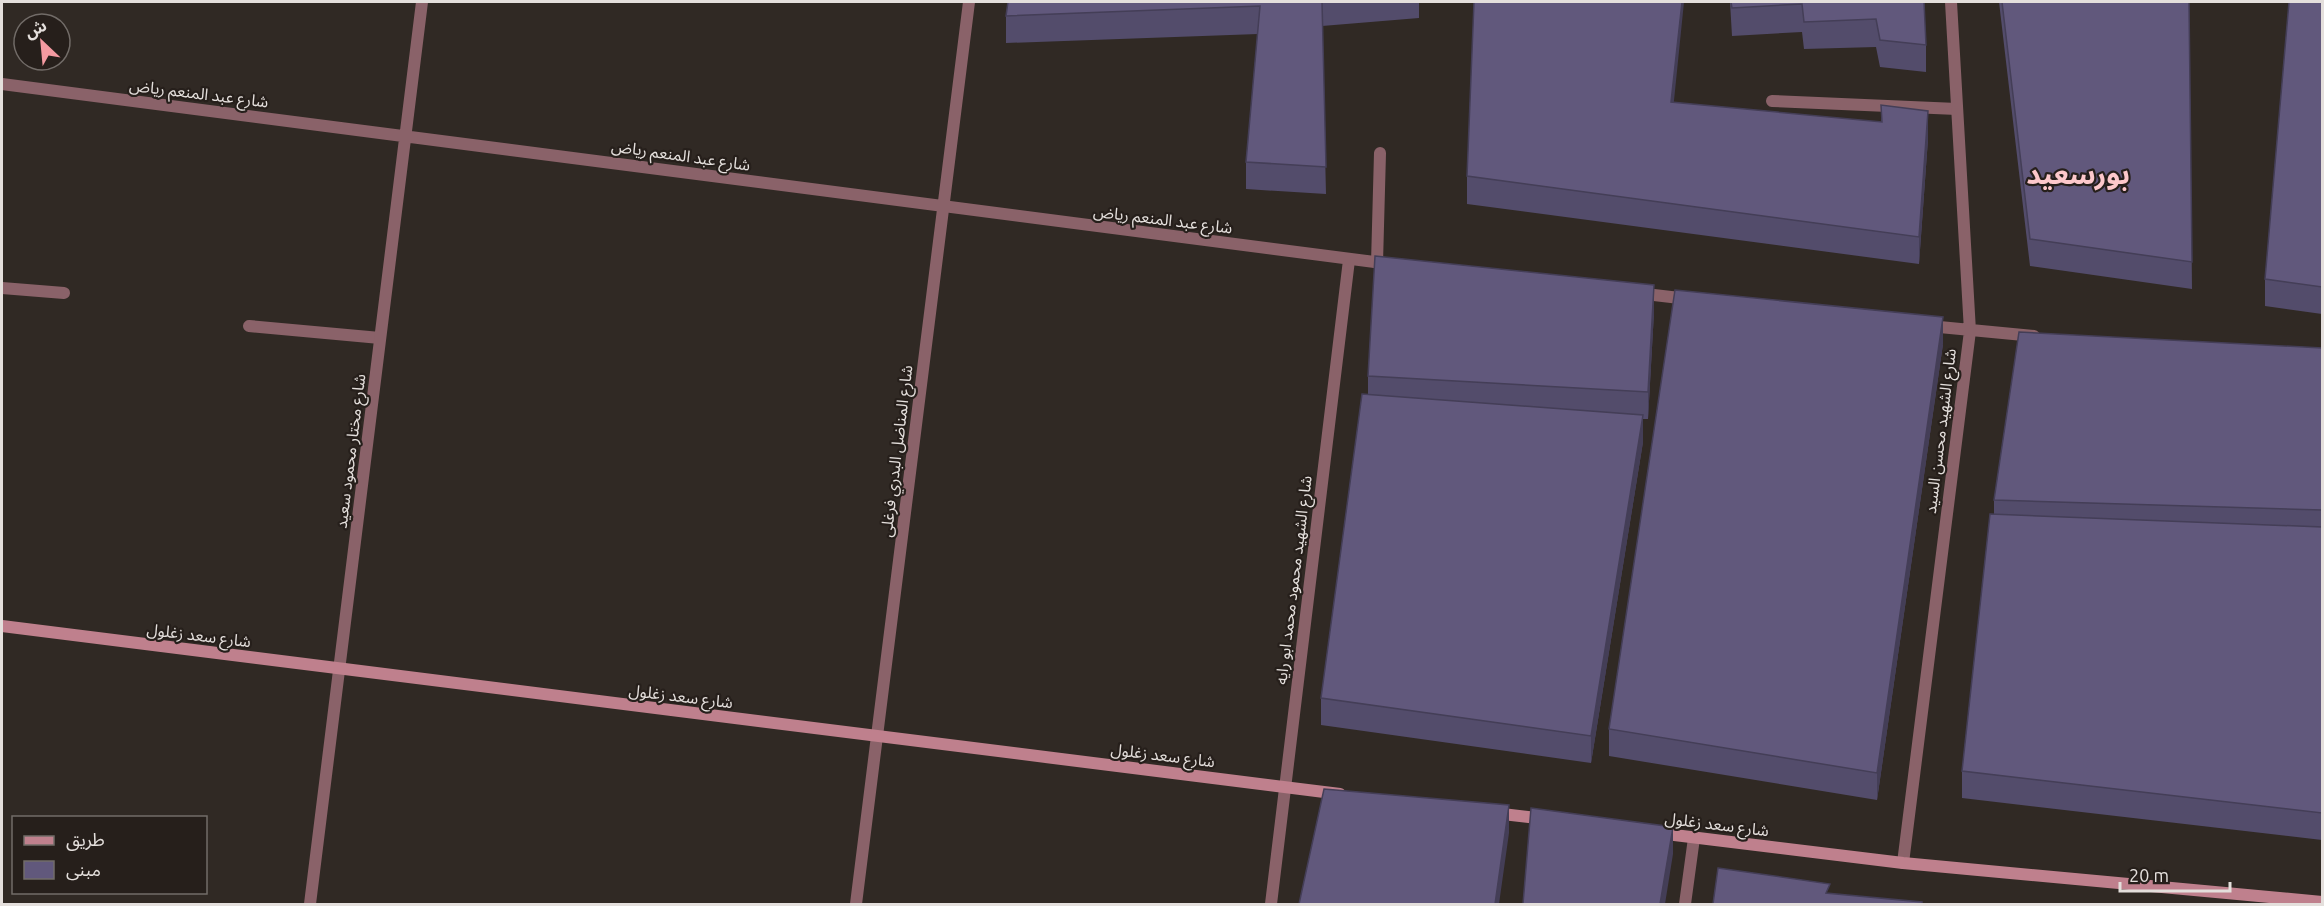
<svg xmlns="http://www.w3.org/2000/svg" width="2324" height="906" font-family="Ubuntu,'Noto Sans Arabic',sans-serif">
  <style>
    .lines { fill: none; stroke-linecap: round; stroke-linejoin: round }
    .service { stroke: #8a6269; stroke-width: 12 }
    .pedestrian { stroke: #8a6269; stroke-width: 12 }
    .minor { stroke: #8a6269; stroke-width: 12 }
    .secondary { stroke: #bf808d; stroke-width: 12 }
    .wall { fill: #534c6b }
    .shaded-wall { fill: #443e57 }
    .building { fill: #61587c; stroke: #443e57; stroke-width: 1.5 }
    .labels { text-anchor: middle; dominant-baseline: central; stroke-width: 4.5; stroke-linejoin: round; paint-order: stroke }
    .street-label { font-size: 16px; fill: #e4dfdc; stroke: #261f1b }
    .town-label { font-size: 28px; font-weight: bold; fill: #fdc8cb; stroke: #261f1b }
  </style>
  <rect width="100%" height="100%" fill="#302924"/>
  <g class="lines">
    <path class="service" d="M1772 101 1957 109
      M1377 263 1380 153
      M249 326 380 338"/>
    <path class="pedestrian" d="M856 904 877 736"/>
    <path class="minor" d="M2 84 1390 264
      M2 288 64 293
      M1637 293 1688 299
      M1929 326 2034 336
      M877 736 969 2
      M1903 863 1970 331 1951 2
      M310 904 422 2
      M1271 904 1349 260
      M1685 904 1694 838"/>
    <path class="secondary" d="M2 626 1340 794
      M1494 813 1545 819
      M1658 833 1903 863 2322 902"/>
  </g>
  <path class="wall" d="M1008 2H1419V18L1322 26 1326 194 1246 189V162L1258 34 1006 43V16Z
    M1730 2H1924L1926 45V72L1880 67 1876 47 1804 49 1802 32 1732 36Z
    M1999 2H2189L2192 289 2030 266Z
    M2322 2V314L2265 306V279Z
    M1674 103 1881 122V105L1928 139 1919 264 1467 204V176Z
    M1654 312 1648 419H1643V442L1591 763 1321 725V698L1368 395V376Z
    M1943 344 1877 800 1609 756V729Z
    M2322 348V840L1962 798V771L1994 514V500Z"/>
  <path class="shaded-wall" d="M1682 2H1684L1671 130V102Z
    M1928 111V139L1919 264V237Z
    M1654 285V312L1648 419V392Z
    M1943 317V344L1877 800V773Z
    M1643 415V442L1591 763V736Z
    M1509 805V833L1499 904H1495Z
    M1673 827V854L1665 904H1660Z"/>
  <path class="building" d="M1008 2H1322L1326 167 1246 162 1260 6 1006 16Z
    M1474 2H1682L1671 102 1882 122 1881 105 1928 111 1919 237 1467 176Z
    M1731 2H1924L1926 45 1880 40 1876 19 1804 22 1802 4 1732 8Z
    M2002 2H2189L2192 262 2030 239Z
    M2289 2H2322V287L2265 279Z
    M1375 256 1654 285 1648 392 1368 376Z
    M1675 290 1943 317 1877 773 1609 729Z
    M2019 332 2322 348V510L1994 500Z
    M1362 394 1643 415 1591 736 1321 698Z
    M1990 514 2322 527V813L1962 771Z
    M1324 789 1509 805 1495 904H1299Z
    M1531 808 1673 827 1660 904H1523Z
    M1718 868 1830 884 1826 893 1922 902V904H1713Z"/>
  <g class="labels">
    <g class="street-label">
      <text transform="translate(199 93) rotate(7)">شارع عبد المنعم رياض</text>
      <text transform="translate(681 155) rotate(8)">شارع عبد المنعم رياض</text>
      <text transform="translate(1163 219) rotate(7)">شارع عبد المنعم رياض</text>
      <text transform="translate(1940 431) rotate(-83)">شارع الشهيد محسن السيد</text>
      <text transform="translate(350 451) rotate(-83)">شارع مختار محمود سعيد</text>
      <text transform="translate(896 451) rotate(-83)">شارع المناضل البدري فرغلى</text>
      <text transform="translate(1293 580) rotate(-83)">شارع الشهيد محمود محمد ابو رايه</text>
      <text transform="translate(199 635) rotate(7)">شارع سعد زغلول</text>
      <text transform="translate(681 696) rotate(7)">شارع سعد زغلول</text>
      <text transform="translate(1163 755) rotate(7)">شارع سعد زغلول</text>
      <text transform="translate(1717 824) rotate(7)">شارع سعد زغلول</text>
    </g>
    <g class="town-label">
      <text x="2078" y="173">بورسعيد</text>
    </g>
  </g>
  <rect width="2324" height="906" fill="none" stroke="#e4dfdc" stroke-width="6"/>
  <rect x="12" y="816" width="195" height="78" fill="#261f1b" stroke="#726c68" stroke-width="1.5"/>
  <rect x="24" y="836" width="30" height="9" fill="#bf808d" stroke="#726c68" stroke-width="1.5"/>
  <text x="66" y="846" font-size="18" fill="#e4dfdc">طريق</text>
  <rect x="24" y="861" width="30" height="18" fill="#61587c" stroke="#726c68" stroke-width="1.5"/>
  <text x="66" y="876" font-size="18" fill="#e4dfdc">مبنى</text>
  <g transform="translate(42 42) rotate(334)"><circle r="28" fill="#261f1b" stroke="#726c68" stroke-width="1.5"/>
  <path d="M0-4.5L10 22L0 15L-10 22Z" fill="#f49aa1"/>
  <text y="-9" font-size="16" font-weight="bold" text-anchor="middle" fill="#e4dfdc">ش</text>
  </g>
  <path d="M2120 882v9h110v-9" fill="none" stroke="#e4dfdc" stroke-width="3"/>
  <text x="2129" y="882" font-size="18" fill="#e4dfdc" stroke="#261f1b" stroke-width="4.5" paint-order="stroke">20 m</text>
</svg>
